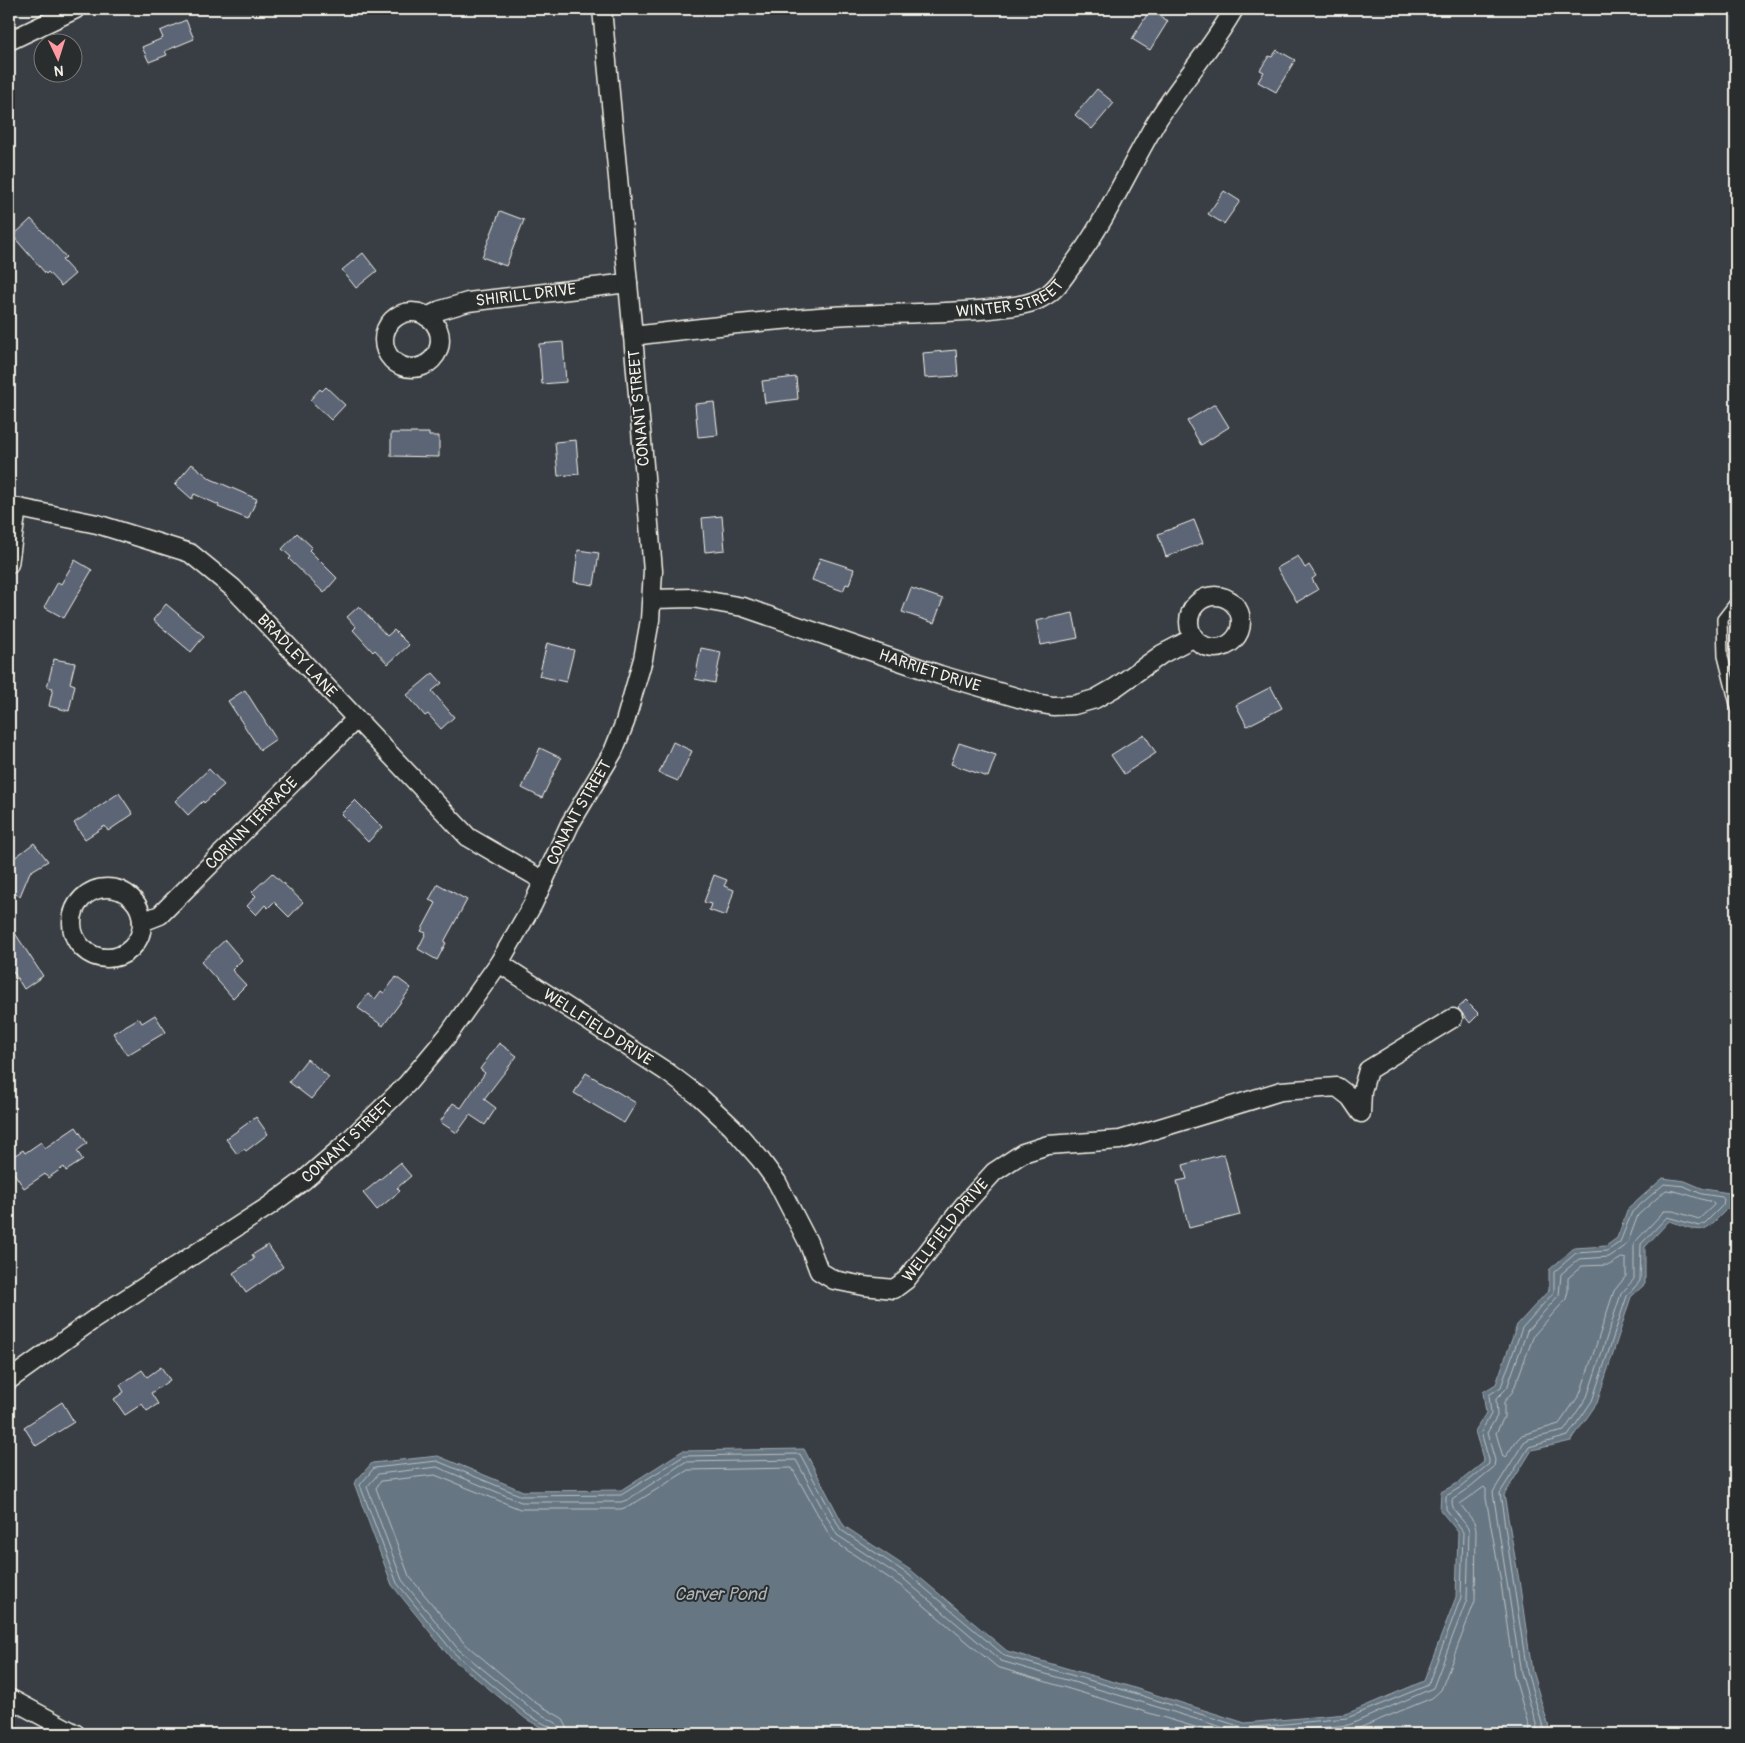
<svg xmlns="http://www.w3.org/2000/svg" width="1745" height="1743" font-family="Pangolin,sans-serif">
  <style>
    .water { fill: #667683; stroke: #9fa7ab }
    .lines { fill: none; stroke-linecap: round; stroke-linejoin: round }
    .shore { stroke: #bbc0c0; stroke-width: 1 }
    .building { fill: #5c6576; stroke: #f4f1e8 }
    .lane-casing { stroke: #f4f1e8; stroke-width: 12 }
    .street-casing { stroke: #f4f1e8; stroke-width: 21 }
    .lane { stroke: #2a2d2e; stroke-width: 9 }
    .street { stroke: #2a2d2e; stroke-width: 18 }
    .labels { text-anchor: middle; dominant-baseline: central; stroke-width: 4; stroke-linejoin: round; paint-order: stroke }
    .street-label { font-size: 16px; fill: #f4f1e8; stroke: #2a2d2e }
    .water-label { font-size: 18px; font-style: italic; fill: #adb4b6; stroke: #2a2d2e }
  </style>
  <rect width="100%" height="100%" fill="#393e44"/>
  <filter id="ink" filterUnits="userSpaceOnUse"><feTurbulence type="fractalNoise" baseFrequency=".02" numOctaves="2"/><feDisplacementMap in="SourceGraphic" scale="10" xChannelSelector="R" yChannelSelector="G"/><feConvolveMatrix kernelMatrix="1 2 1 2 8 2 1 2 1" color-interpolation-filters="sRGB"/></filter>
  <g filter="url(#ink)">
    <path class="water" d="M1663 1178 1685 1181 1704 1189 1729 1193V1207C1700 1236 1707 1233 1669 1221L1645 1247V1284L1631 1297 1597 1403 1571 1441 1532 1450 1504 1495 1519 1580 1532 1671 1551 1734H553L526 1719 450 1657 392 1585 354 1483 372 1463 438 1456 523 1491 621 1490 682 1451 804 1449 844 1526 912 1571 1007 1651 1128 1686 1245 1723 1346 1714 1424 1681 1456 1597 1458 1532 1440 1510 1441 1492 1458 1483 1484 1462 1475 1431 1486 1413 1483 1392 1496 1384 1517 1325 1549 1290V1270L1574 1248 1606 1246 1617 1238 1628 1209Z"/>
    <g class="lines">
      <path class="shore" d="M1622 1258 1626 1259V1276L1614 1291 1580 1394 1559 1424 1522 1435 1517 1440 1506 1456 1503 1457 1496 1433 1504 1417V1402L1513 1391 1534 1335 1566 1299 1568 1291V1278L1582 1266 1609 1265Z
        M554 1734 552 1728 528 1715 454 1653 397 1583 360 1485 374 1468 437 1461 522 1496 621 1495 684 1456 800 1454 841 1530 909 1575 1005 1656 1127 1691 1245 1728 1347 1718 1426 1686 1429 1682 1461 1597 1463 1532 1446 1509V1496L1461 1487 1489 1464V1460L1481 1432 1491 1414 1489 1395 1501 1387 1522 1328 1554 1292V1272L1576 1253 1607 1251 1620 1242 1632 1212 1664 1184 1684 1186 1702 1194 1722 1197 1724 1199 1723 1205 1705 1223 1699 1226 1667 1217 1641 1244 1640 1281 1627 1296 1592 1401 1568 1436 1529 1447 1500 1493 1527 1672 1545 1734
        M560 1734 559 1728 556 1723 532 1709 458 1649 402 1580 367 1487 378 1474 437 1467 521 1502H621L627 1500 685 1462 796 1460 837 1535 905 1580 1001 1661 1125 1697 1244 1734
        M568 1734 566 1725 562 1718 536 1703 464 1643 409 1576 376 1488 381 1481 435 1475 520 1509H621L630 1506 688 1470 792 1468 832 1540 901 1586 997 1667 1218 1734
        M1248 1734 1349 1725 1433 1688 1467 1599 1469 1531C1465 1519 1451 1513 1452 1500L1465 1491 1494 1467 1495 1460 1487 1433 1497 1416 1496 1399 1507 1388 1527 1331 1559 1295 1561 1274 1579 1259 1609 1257 1624 1247 1628 1242 1638 1215 1666 1190C1682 1191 1697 1199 1713 1202L1714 1205 1699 1219 1673 1211H1664L1634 1243V1279L1621 1294 1587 1397 1564 1431 1529 1439 1524 1442 1493 1492 1521 1673 1539 1734
        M1327 1734 1352 1731 1432 1698 1441 1690 1475 1601 1476 1530 1474 1522 1460 1504 1484 1487 1486 1489V1498L1501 1583 1514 1675 1531 1734"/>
    </g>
    <path class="building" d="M1150 10 1168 21 1150 50 1132 39Z
      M186 20 194 39 165 51 167 55 149 62 142 47 163 38 160 31Z
      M1277 50 1295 60 1276 92 1258 82 1264 72 1260 70 1269 56 1272 57Z
      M1097 89 1114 103 1092 129 1075 115Z
      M1224 191 1240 201 1224 224 1208 214Z
      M500 211 524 220 506 266 482 257Z
      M31 219 66 257 62 260 75 274 61 286 48 272 46 274 13 236Z
      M363 253 377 271 356 288 342 270Z
      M563 342 566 382 542 384 539 344Z
      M956 350 958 376 925 378 923 353Z
      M796 377 798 399 765 403 762 381Z
      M326 387 345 405 331 420 310 400 320 389 322 391Z
      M714 402 718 435 698 437 695 404Z
      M1215 404 1229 427 1201 445 1187 421Z
      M391 433H429V436H439V457L391 456Z
      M576 440 579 474 558 476 555 442Z
      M192 464 211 479 257 499 248 519 218 507 219 505 194 494 192 499 175 484Z
      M722 516 725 550 705 552 702 518Z
      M1194 520 1203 543 1166 557 1158 534Z
      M297 533 312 547 309 550 337 578 324 593 289 559 291 557 282 549Z
      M578 550 599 553 594 585 574 582Z
      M1298 556 1305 568 1309 565 1316 576 1312 579 1318 590 1297 602 1277 568Z
      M820 558 854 569 849 585 846 584 843 591 812 580Z
      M75 560 92 570 64 618 44 607 58 582 61 584Z
      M911 588 943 599 934 623 902 612Z
      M166 604 204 636 191 652 153 620Z
      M359 606 387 636 394 630 409 645 388 664 375 650 373 652 353 630 356 627 347 617Z
      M1073 613 1078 638 1041 645 1036 621Z
      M547 643 574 650 566 682 539 676Z
      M701 648 721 652 715 683 695 679Z
      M54 659 75 663 70 683 75 685 69 711 49 706 53 688 47 687Z
      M433 673 442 683 432 691 454 717 441 729 428 714 425 716 407 695Z
      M1271 687 1282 708 1247 726 1236 705Z
      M245 690 276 739 260 750 228 701Z
      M1144 734 1156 753 1124 774 1111 755Z
      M673 742 692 751 678 781 659 773Z
      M959 743 996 755 988 777 951 764Z
      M540 748 561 758 542 798 522 788Z
      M209 769 224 785 204 803 203 801 188 815 175 801Z
      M119 793 133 814 108 831 105 826 85 839 74 823Z
      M355 800 382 827 368 842 341 814Z
      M34 843 48 861 30 872 20 896 9 891V867L13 859Z
      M272 873 303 902 289 917 274 902 268 908 265 905 256 915 247 906 256 896 252 892Z
      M714 875 727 880 724 886 734 890 726 916 709 910 711 904 704 902Z
      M438 884 467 900 444 942 446 943 437 960 418 949 426 933 421 931 436 903 429 900Z
      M9 924 43 976 24 989 9 965Z
      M225 940 242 960 232 970 246 985 233 998 201 962Z
      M396 977 411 988 383 1026 358 1008 368 994 375 999 381 991 384 993Z
      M1466 1001 1479 1014 1470 1023 1458 1008Z
      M155 1015 166 1032 127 1055 113 1033 139 1018 142 1023Z
      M499 1043 517 1056 484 1099 496 1108 485 1125 470 1115 457 1133 440 1122 453 1103 461 1108 485 1073 480 1069Z
      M307 1059 329 1077 311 1099 289 1082Z
      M586 1073 636 1103 624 1123 574 1093Z
      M256 1117 268 1134 246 1151 244 1149 237 1154 226 1139Z
      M76 1127 87 1143 77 1151 83 1160 66 1171 64 1167 48 1178 45 1174 24 1188 9 1166V1159L23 1150 25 1153 41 1142 45 1148Z
      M1224 1154 1240 1215 1189 1228 1177 1181 1187 1179 1183 1165Z
      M400 1163 411 1176 397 1188 400 1191 377 1210 363 1193Z
      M268 1245 283 1267 246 1293 233 1273 254 1259 252 1255Z
      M161 1367 170 1380 151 1393 158 1404 147 1411 142 1404 125 1415 114 1399 124 1392 120 1385 142 1370 147 1377Z
      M62 1402 74 1422 36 1446 24 1427Z"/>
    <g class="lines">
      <defs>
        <path id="lane" d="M1736 601 1722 619 1723 656 1736 708"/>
        <g id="street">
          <path d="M9 41 76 9"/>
          <circle cx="412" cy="340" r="28"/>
          <path id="s1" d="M427 317 441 310 468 302 628 283"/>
          <path id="s2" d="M633 336C705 327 777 319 850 315 900 313 949 314 999 308 1013 306 1030 305 1043 297 1054 292 1062 280 1069 270 1105 224 1128 169 1158 119 1182 81 1212 48 1234 9"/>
          <path id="s3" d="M9 506 97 524 190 553 233 588 468 837 544 881"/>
          <path d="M9 564 17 508"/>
          <circle cx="1215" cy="622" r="26"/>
          <path id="s4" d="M653 599 692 598 743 607 940 675 1036 703 1053 706 1074 705 1095 699 1116 687 1162 654 1193 638"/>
          <circle cx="107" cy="923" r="35"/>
          <path id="s5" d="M142 922 160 915 356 719"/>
          <path id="s6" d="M499 963 667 1072 700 1097 732 1127 760 1159 777 1182 808 1242 819 1271 834 1280 864 1286 894 1289 906 1280 964 1205 994 1172 1023 1153 1048 1145 1120 1140 1281 1091 1337 1087 1350 1097 1361 1113 1362 1091 1368 1070 1453 1018"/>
          <path id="s7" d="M9 1380 93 1320 269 1206 303 1181 342 1147 407 1084 448 1035 499 963 533 904 570 824 613 752 625 722 643 659 650 620 653 571 633 336 602 9"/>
          <path d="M9 1698 76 1734"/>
        </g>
      </defs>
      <use href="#lane" class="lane-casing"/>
      <use href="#street" class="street-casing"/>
      <use href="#lane" class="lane"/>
      <use href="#street" class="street"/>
    </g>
  </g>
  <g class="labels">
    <g class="street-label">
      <text stroke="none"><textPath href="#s2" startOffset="380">WINTER STREET</textPath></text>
      <text stroke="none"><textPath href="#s1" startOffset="102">SHIRILL DRIVE</textPath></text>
      <text transform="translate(639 408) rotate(-95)">CONANT STREET</text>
      <text stroke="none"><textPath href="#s3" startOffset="336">BRADLEY LANE</textPath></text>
      <text stroke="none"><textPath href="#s4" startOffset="288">HARRIET DRIVE</textPath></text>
      <text stroke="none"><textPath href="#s7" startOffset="820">CONANT STREET</textPath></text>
      <text stroke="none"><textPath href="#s5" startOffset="149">CORINN TERRACE</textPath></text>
      <text stroke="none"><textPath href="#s6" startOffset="118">WELLFIELD DRIVE</textPath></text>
      <text stroke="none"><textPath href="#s7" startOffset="415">CONANT STREET</textPath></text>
      <text stroke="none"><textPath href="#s6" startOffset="612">WELLFIELD DRIVE</textPath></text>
    </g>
    <g class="water-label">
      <text x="720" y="1594">Carver Pond</text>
    </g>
  </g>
  <rect width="1745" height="1743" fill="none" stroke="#2a2d2e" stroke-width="30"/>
  <rect x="15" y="15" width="1715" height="1713" fill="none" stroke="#f4f1e8" stroke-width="2" filter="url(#ink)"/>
  <g transform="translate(58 58) rotate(176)"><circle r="24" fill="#2a2d2e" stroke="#7b7b78"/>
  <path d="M0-4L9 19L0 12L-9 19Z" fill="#ff9aa2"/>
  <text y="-8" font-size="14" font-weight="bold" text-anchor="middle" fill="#f4f1e8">N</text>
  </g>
</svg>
